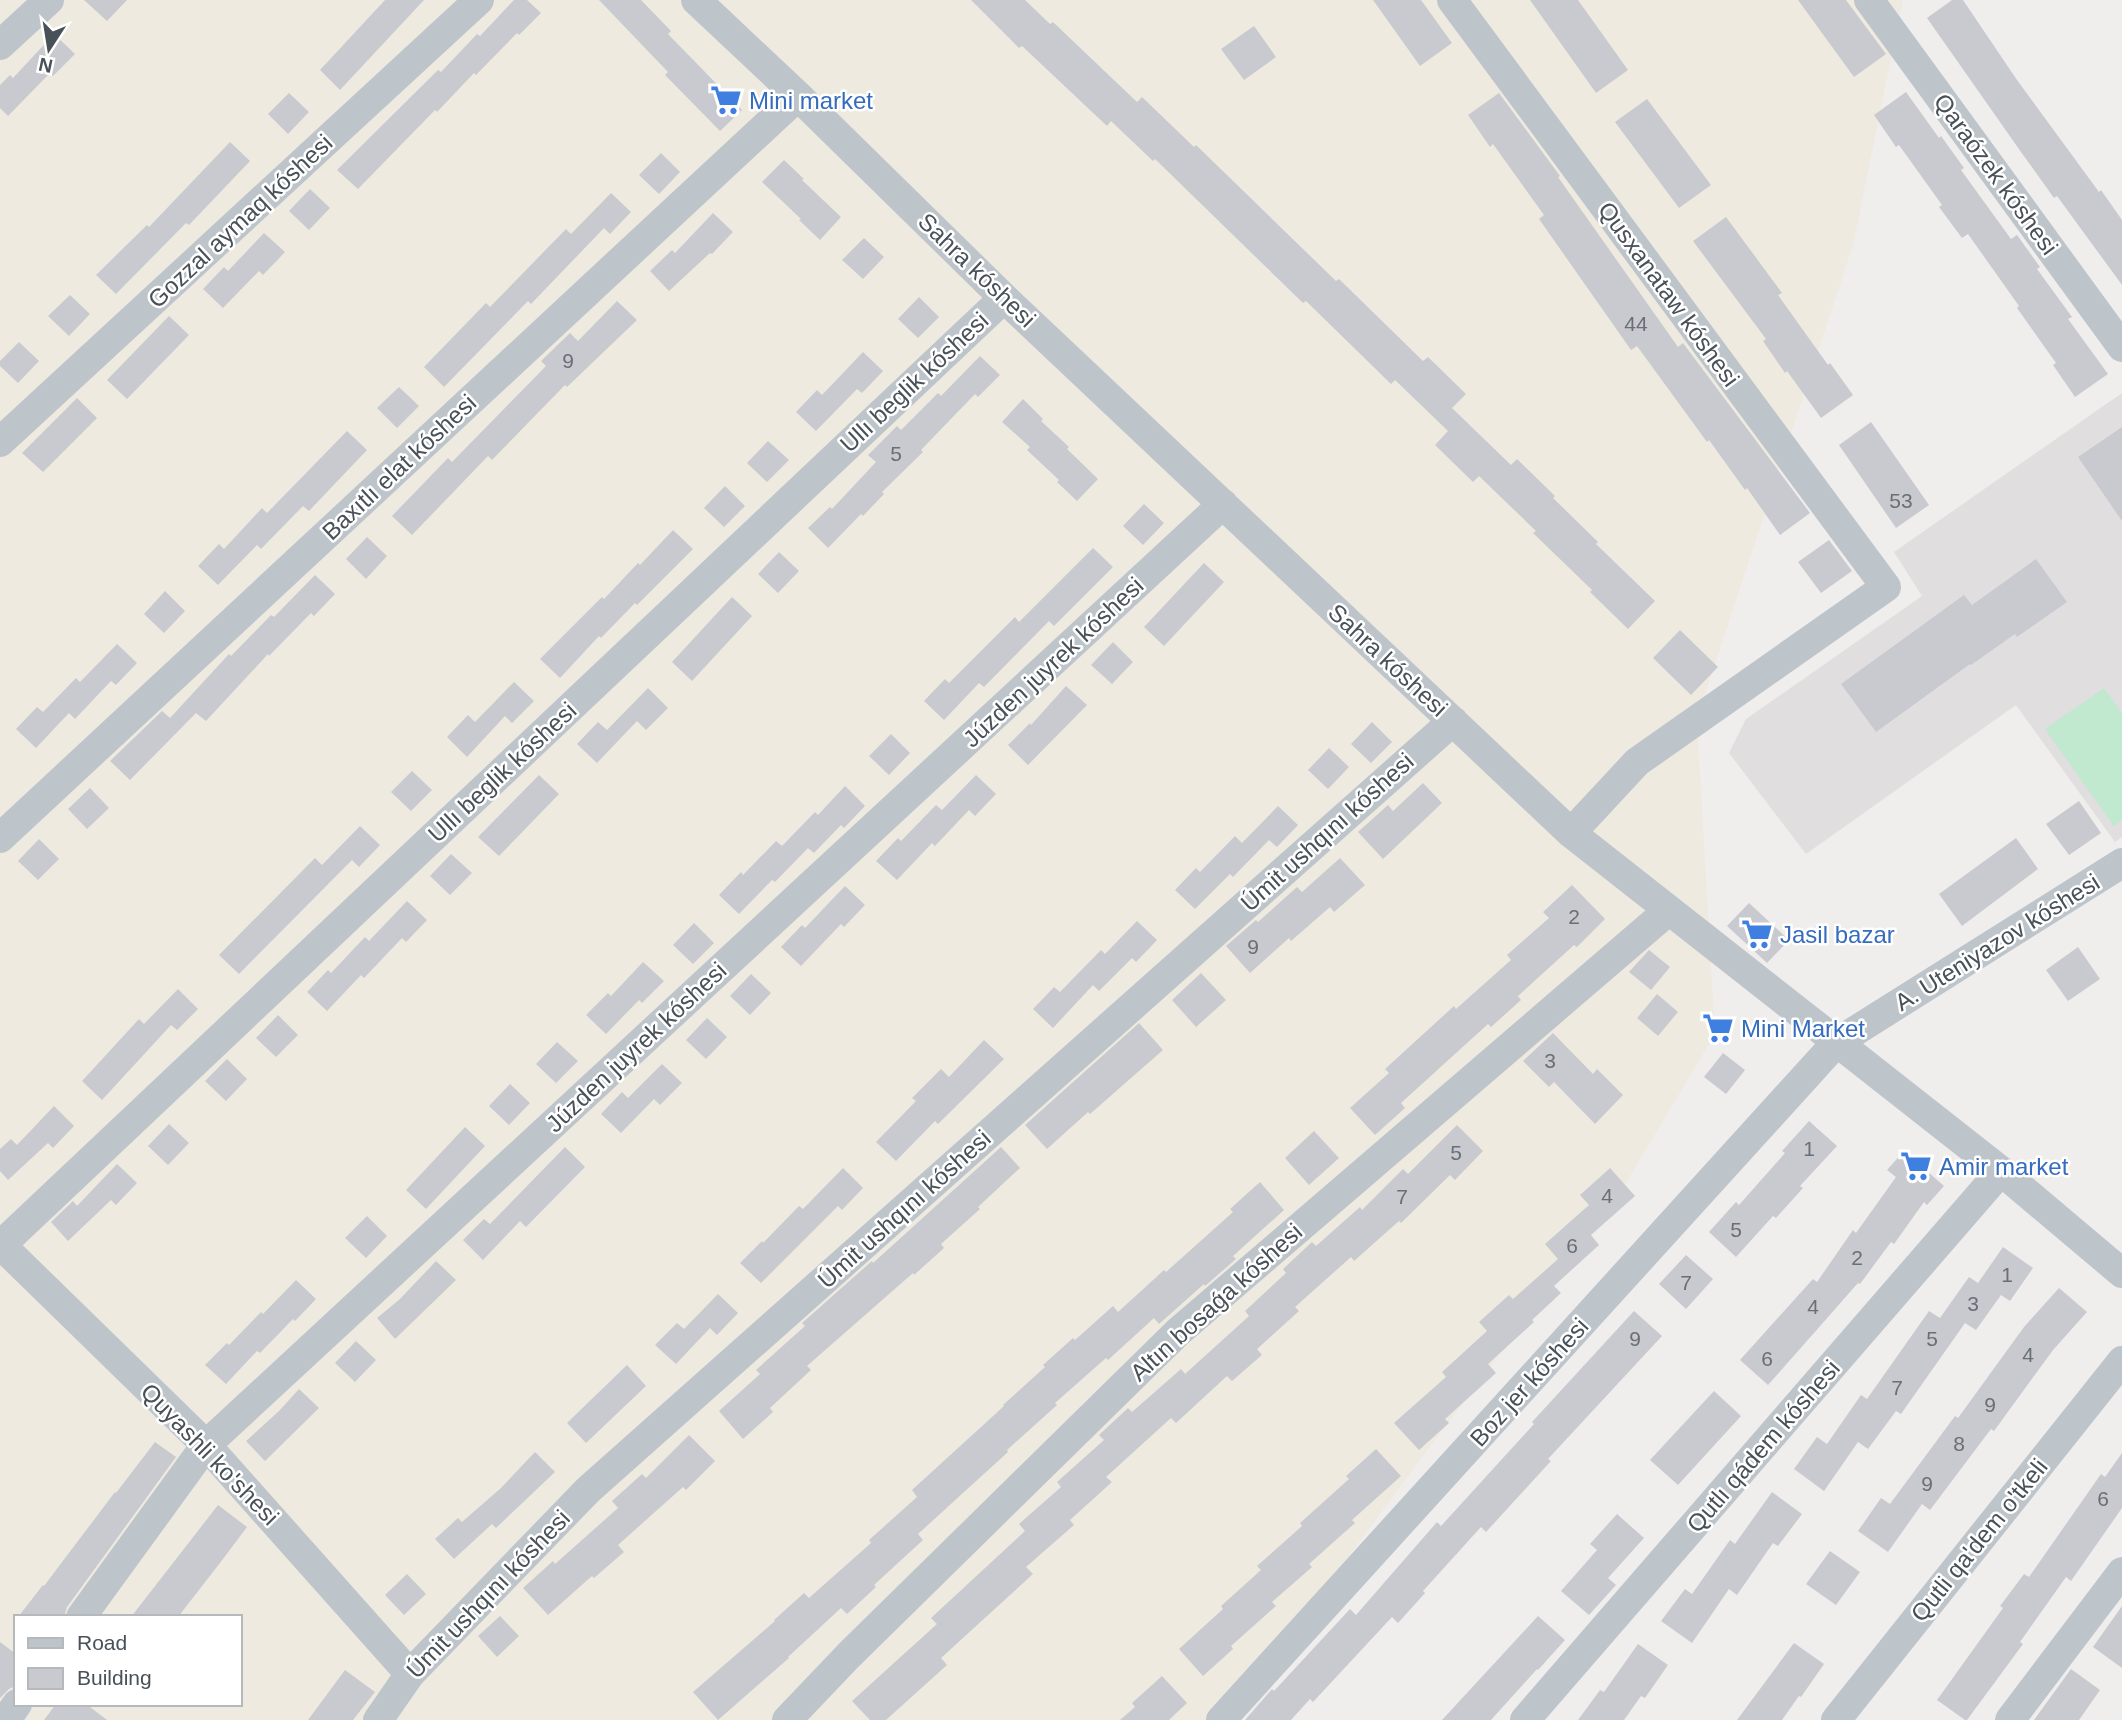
<svg xmlns="http://www.w3.org/2000/svg" width="2122" height="1720" font-family="Arial,sans-serif">
  <style>
    .education { fill: #e0dedf }
    .green { fill: #c0e9cf }
    .sand { fill: #efeadf; fill-rule: evenodd }
    .building { fill: #c9cacf }
    .lines { fill: none; stroke-linecap: round; stroke-linejoin: round }
    .minor { stroke: #bdc5cb; stroke-width: 30 }
    .labels { text-anchor: middle; dominant-baseline: central; stroke-width: 5; stroke-linejoin: round; paint-order: stroke }
    .number-label { font-size: 21px; fill: #686f76 }
    .shop-label { font-size: 24px; fill: #366cbe; stroke: #fff; text-anchor: start }
    .street-label { font-size: 24px; fill: #485158; stroke: #fff }
  </style>
  <rect width="100%" height="100%" fill="#f0eded"/>
  <path class="education" d="M2122 393V837L2115 842 2016 705 1806 854 1729 753 1746 719 1922 596 1894 552Z"/>
  <path class="green" d="M2104 688 2122 713V820L2114 826 2045 729Z"/>
  <path class="sand" d="M0 0H1903L1853 245 1697 719 1715 1034 1618 1196 1318 1597 1236 1720H0ZM16 1617H240V1704H16Z"/>
  <path class="building" d="M84 0H127L107 21Z
    M385 0H424L340 90 320 70Z
    M514 0H527L541 13 519 35 517 33 476 75 474 73 437 112 435 110 358 189 337 170 438 70 441 72 477 34 480 36Z
    M599 0H641L671 31 668 34 742 110 720 131 665 75 668 72Z
    M971 0H1025L1050 24 1053 22 1137 102 1142 97 1194 147 1196 145 1336 281 1339 279 1423 361 1428 357 1466 394 1452 408 1511 465 1517 459 1555 496 1553 498 1598 542 1596 544 1655 601 1628 629 1590 592 1592 590 1533 533 1536 531 1479 476 1473 482 1435 445 1448 431 1395 380 1391 384 1306 301 1303 303 1155 159 1153 161 1111 121 1107 126 1022 46 1019 48Z
    M1373 0H1421L1452 43 1420 66Z
    M1530 0H1578L1628 70 1596 93Z
    M1798 0H1846L1886 54 1854 77Z
    M1952 0H1963L2017 80 2099 192 2101 190 2122 220V285L2057 196 2054 198 2021 152 1927 18Z
    M1254 26 1276 57 1244 80 1221 49Z
    M54 34 75 54 53 76 50 73 8 116 0 108V85L10 75 13 78Z
    M1906 92 1939 138 1941 136 1964 168 1961 170 2011 239 2017 235 2040 267 2037 269 2072 317 2068 319 2108 374 2075 397 2053 365 2056 363 2017 308 2019 306 1968 234 1962 238 1939 207 1942 205 1899 145 1896 147 1874 115Z
    M289 93 309 112 288 134 268 114Z
    M1499 93 1560 176 1558 177 1678 347 1683 343 1810 513 1780 535 1747 488 1745 490 1709 440 1707 442 1637 346 1631 350 1539 219 1544 215 1493 144 1490 147 1468 115Z
    M1647 99 1711 185 1679 208 1615 122Z
    M230 142 250 161 189 225 186 223 116 294 96 275 147 225 149 227Z
    M661 153 680 172 659 194 639 175Z
    M784 160 804 179 802 180 841 217 820 240 799 220 801 219 762 182Z
    M310 189 330 208 309 230 289 211Z
    M611 193 631 212 610 234 604 228 531 304 528 301 444 387 424 367 486 303 490 307 566 229 571 234Z
    M713 213 733 232 712 254 710 253 669 291 650 271 672 250 675 253Z
    M1726 217 1782 293 1778 295 1828 365 1830 363 1853 395 1821 418 1787 371 1785 373 1763 341 1766 339 1693 241Z
    M264 233 285 252 263 275 259 271 223 308 203 289 224 267 228 271Z
    M864 238 884 257 863 279 842 260Z
    M70 295 90 314 69 336 48 316Z
    M919 297 939 317 918 338 898 319Z
    M617 301 637 320 567 387 565 385 492 460 488 456 412 535 392 516 448 458 452 462 546 366 541 361 570 333 578 341Z
    M169 316 189 335 127 399 107 380Z
    M19 342 39 361 18 383 0 366V361Z
    M863 352 883 371 862 393 857 389 816 431 796 412 817 390 822 395Z
    M980 356 1000 375 978 397 975 394 921 450 923 452 882 492 884 494 863 516 861 514 828 548 808 528 830 507 832 509 876 462 868 455 897 426 901 430 938 393 941 396Z
    M399 387 419 406 397 428 377 408Z
    M77 398 97 418 43 472 22 453Z
    M1023 399 1043 419 1041 421 1069 447 1067 449 1098 479 1077 501 1057 482 1059 480 1027 450 1030 447 1002 422Z
    M1871 422 1929 505 1896 528 1839 445Z
    M2122 427V521L2078 457Z
    M347 431 367 450 309 511 303 506 261 549 257 545 218 585 198 566 219 544 224 549 262 508 267 513Z
    M768 441 789 460 767 482 747 463Z
    M725 486 745 506 724 527 704 508Z
    M1144 504 1164 523 1143 545 1123 526Z
    M673 530 693 549 637 605 635 603 601 638 599 636 560 678 540 659 602 597 604 599 638 563 640 565Z
    M367 537 387 556 366 579 346 559Z
    M1829 540 1852 571 1821 593 1798 562Z
    M1093 548 1113 567 1054 626 1049 621 984 687 979 683 944 720 924 701 945 679 949 683 1015 617 1019 622Z
    M779 552 799 571 778 593 758 574Z
    M2036 559 2067 602 2017 637 2015 634 1971 665 1970 664 1876 732 1841 684 1964 595 1972 605Z
    M1204 563 1224 582 1164 646 1144 627Z
    M315 575 335 594 314 616 311 613 269 656 268 654 206 721 196 713 130 780 110 761 162 711 170 718 229 654 231 656 271 615 274 617Z
    M165 591 185 611 164 633 144 614Z
    M732 597 752 616 692 681 672 662Z
    M1680 630 1718 667 1691 695 1653 658Z
    M1113 642 1133 662 1112 684 1091 665Z
    M117 644 137 663 116 685 111 681 75 719 69 713 36 748 16 729 37 707 43 712 76 678 80 682Z
    M514 682 534 701 512 723 505 716 467 757 447 737 468 715 475 722Z
    M1066 686 1087 705 1028 765 1008 745 1030 723 1031 725Z
    M648 688 668 708 646 730 637 721 597 763 577 744 598 722 607 730Z
    M1372 722 1392 742 1371 763 1351 744Z
    M891 734 910 753 889 775 869 756Z
    M1329 748 1349 767 1328 789 1308 770Z
    M412 771 432 790 411 811 391 792Z
    M539 775 559 794 499 856 478 837Z
    M976 775 996 794 975 816 969 810 935 846 932 843 897 880 876 861 898 838 901 841 936 805 942 810Z
    M1423 783 1442 803 1383 859 1358 832 1388 805 1393 811Z
    M845 786 865 806 844 828 841 825 814 853 808 848 775 882 772 880 739 914 719 895 741 872 743 875 776 841 782 846 815 812 818 815Z
    M90 788 109 808 87 829 68 809Z
    M2079 801 2101 833 2069 855 2046 824Z
    M1278 806 1298 825 1277 847 1269 840 1233 877 1230 874 1195 909 1175 890 1196 868 1200 872 1235 836 1242 843Z
    M360 826 380 845 359 867 352 860 239 974 219 955 315 858 322 865Z
    M2016 838 2038 869 1962 926 1939 894Z
    M39 839 59 859 38 880 18 861Z
    M451 854 472 873 450 895 430 876Z
    M1340 858 1365 885 1334 912 1330 907 1291 941 1289 938 1250 973 1226 946 1256 920 1258 922 1297 887 1302 892Z
    M1572 885 1605 919 1577 947 1574 945 1518 996 1521 1000 1491 1027 1488 1024 1401 1103 1405 1108 1375 1135 1350 1108 1389 1073 1385 1069 1454 1006 1456 1009 1511 960 1507 955 1549 918 1543 912Z
    M845 886 865 905 844 927 841 924 801 966 781 947 802 925 805 928Z
    M407 901 427 920 406 942 402 938 364 978 361 975 327 1011 307 992 328 970 331 973 365 937 369 941Z
    M1749 903 1789 940 1767 963 1727 926Z
    M1137 921 1157 940 1136 962 1132 958 1099 991 1093 985 1053 1028 1033 1009 1054 987 1060 992 1101 950 1105 954Z
    M694 923 714 943 693 964 673 945Z
    M2078 947 2100 979 2068 1001 2046 970Z
    M1649 950 1670 967 1651 990 1629 972Z
    M643 962 664 981 642 1003 639 1000 606 1034 586 1015 608 993 611 996Z
    M1201 973 1226 1000 1196 1027 1172 1000Z
    M751 974 771 993 750 1015 730 996Z
    M178 989 198 1009 177 1030 171 1025 102 1100 82 1081 139 1019 144 1024Z
    M1657 994 1678 1012 1658 1036 1637 1018Z
    M278 1015 298 1035 276 1057 256 1038Z
    M707 1018 727 1037 706 1059 686 1040Z
    M1139 1023 1163 1050 1090 1114 1088 1112 1047 1149 1025 1125Z
    M1553 1033 1593 1074 1597 1069 1623 1095 1595 1124 1554 1082 1549 1087 1523 1061Z
    M984 1040 1004 1059 938 1124 935 1121 896 1161 876 1142 916 1101 912 1098 941 1069 949 1077Z
    M557 1042 578 1061 556 1083 536 1064Z
    M1723 1053 1745 1070 1726 1094 1704 1077Z
    M227 1059 247 1079 226 1101 205 1081Z
    M662 1064 682 1083 660 1105 654 1099 621 1133 601 1114 622 1092 628 1098Z
    M510 1084 530 1103 509 1125 489 1106Z
    M54 1106 74 1126 53 1148 48 1143 8 1180 0 1171V1149L11 1139 17 1145Z
    M1809 1121 1837 1146 1800 1186 1803 1188 1776 1218 1773 1216 1736 1257 1709 1232 1736 1202 1739 1205 1785 1153 1782 1151Z
    M169 1124 189 1143 168 1165 148 1146Z
    M1457 1125 1483 1151 1455 1180 1450 1175 1401 1223 1399 1221 1354 1261 1351 1257 1295 1307 1299 1311 1257 1349 1262 1355 1232 1381 1227 1376 1176 1423 1171 1418 1106 1477 1112 1482 1070 1520 1074 1525 1026 1567 1033 1574 941 1658 947 1665 886 1720H870L852 1701 937 1624 931 1618 1025 1531 1019 1524 1061 1487 1057 1482 1104 1440 1099 1435 1128 1408 1132 1412 1181 1369 1185 1374 1249 1316 1245 1311 1286 1273 1283 1269 1312 1242 1316 1246 1360 1207 1362 1210 1403 1169 1408 1174Z
    M465 1127 485 1146 426 1209 406 1190Z
    M1314 1131 1339 1158 1309 1185 1285 1158Z
    M565 1147 585 1167 526 1227 520 1221 483 1260 463 1240 484 1219 490 1224Z
    M1001 1147 1020 1168 978 1207 980 1209 941 1244 944 1248 914 1275 913 1273 807 1366 811 1370 770 1408 773 1412 743 1439 719 1411 760 1374 756 1370 805 1326 802 1323 872 1261 873 1263Z
    M1904 1151 1944 1186 1927 1205 1924 1202 1894 1244 1891 1242 1860 1284 1858 1283 1768 1385 1740 1360 1813 1279 1817 1282 1853 1230 1856 1233 1896 1177 1887 1170Z
    M117 1164 137 1183 116 1205 111 1200 68 1241 51 1222 73 1201 77 1206Z
    M843 1168 863 1188 842 1210 838 1206 761 1283 740 1263 762 1241 763 1243 799 1206 803 1209Z
    M1610 1168 1635 1196 1591 1235 1599 1245 1554 1286 1561 1293 1532 1320 1534 1322 1488 1364 1496 1373 1445 1419 1449 1423 1419 1450 1394 1423 1446 1377 1442 1372 1487 1331 1479 1322 1509 1295 1513 1299 1558 1259 1545 1244 1589 1205 1580 1195Z
    M1260 1182 1284 1210 1233 1256 1236 1259 1205 1286 1204 1284 1159 1324 1154 1318 1108 1360 1106 1358 1055 1403 1057 1405 1007 1450 1008 1452 918 1534 923 1540 874 1585 876 1587 847 1614 841 1608 788 1657 789 1658 718 1720 693 1692 775 1621 774 1620 804 1593 809 1598 871 1543 869 1540 917 1497 912 1490 1004 1406 1003 1405 1045 1367 1043 1365 1073 1338 1075 1340 1113 1306 1118 1312 1164 1270 1166 1272 1233 1212 1230 1209Z
    M367 1216 387 1236 366 1258 345 1238Z
    M2003 1247 2033 1268 2010 1301 2001 1295 1976 1330 1965 1323 1901 1414 1896 1411 1868 1449 1858 1442 1824 1491 1794 1469 1817 1437 1827 1444 1861 1395 1867 1399 1929 1311 1940 1318 1969 1277 1978 1283Z
    M1686 1255 1713 1279 1686 1309 1659 1284Z
    M436 1261 456 1280 395 1339 377 1318 400 1299Z
    M296 1280 316 1299 295 1321 293 1319 260 1353 257 1351 226 1384 205 1365 227 1343 229 1345 261 1312 263 1314Z
    M2059 1288 2087 1312 2053 1350 1994 1431 1991 1429 1930 1510 1922 1504 1888 1552 1858 1531 1881 1498 1890 1504 1955 1416 1958 1418 2024 1327Z
    M718 1294 738 1313 717 1335 710 1328 676 1364 655 1345 677 1323 684 1329Z
    M1634 1311 1662 1336 1548 1459 1551 1461 1486 1532 1481 1527 1423 1591 1425 1593 1398 1623 1392 1617 1313 1702 1310 1699 1291 1720H1245L1272 1689 1274 1691 1350 1609 1356 1615 1437 1522 1441 1526 1534 1424 1532 1422Z
    M356 1341 376 1360 355 1382 335 1363Z
    M627 1365 646 1386 586 1443 567 1423Z
    M299 1389 319 1408 265 1461 246 1441 279 1411Z
    M1714 1391 1741 1416 1678 1485 1650 1460Z
    M689 1435 715 1461 686 1490 683 1487 618 1545 624 1552 594 1578 592 1576 548 1615 523 1588 553 1561 555 1564 618 1508 612 1501 642 1474 646 1478Z
    M155 1442 176 1457 67 1607 64 1617H18L43 1585 44 1586 115 1492 116 1493Z
    M1376 1449 1401 1476 1352 1520 1355 1523 1309 1564 1312 1567 1272 1602 1276 1606 1231 1646 1233 1649 1203 1676 1179 1649 1223 1609 1221 1606 1261 1570 1257 1566 1302 1526 1300 1523 1349 1479 1346 1476Z
    M535 1452 555 1472 496 1528 492 1524 454 1559 435 1539 458 1518 462 1522 501 1488Z
    M2122 1453V1508L2071 1581 2066 1577 2020 1642 2023 1644 1967 1720H1965L1937 1700 2003 1608 2000 1606 2024 1574 2029 1577 2101 1474 2105 1477Z
    M1772 1492 1802 1514 1778 1546 1773 1543 1737 1595 1729 1589 1692 1643 1661 1621 1685 1589 1692 1594 1730 1540 1735 1544Z
    M218 1505 247 1527 223 1559 178 1617H131Z
    M1617 1514 1644 1538 1608 1578 1616 1585 1589 1615 1561 1591 1597 1550 1590 1544Z
    M1830 1551 1860 1572 1836 1605 1806 1584Z
    M407 1574 426 1594 404 1615 385 1595Z
    M2122 1606V1668L2093 1647Z
    M500 1616 519 1636 497 1657 478 1636Z
    M1538 1616 1565 1640 1538 1670 1537 1669 1491 1720H1442Z
    M0 1642 16 1654V1686L9 1689 0 1698Z
    M1794 1643 1824 1664 1801 1697 1799 1696 1782 1720H1737Z
    M1638 1644 1668 1665 1645 1698 1641 1696 1624 1720H1578L1600 1690 1604 1692Z
    M2071 1669 2100 1690 2079 1720H2034Z
    M345 1670 375 1692 353 1720H308Z
    M1162 1676 1187 1703 1169 1720H1120L1135 1707 1132 1703Z
    M56 1704H86L107 1720H44Z"/>
  <g class="lines">
    <path class="minor" d="M696 0 798 96 1004 298 1571 833 2001 1171 2122 1273
      M1452 0 1886 587 1637 762 1571 833
      M1869 0 2122 347
      M0 45 49 0
      M0 442 479 0
      M0 838 798 96
      M0 1244 206 1445 410 1674
      M0 1246 1004 298
      M81 1617 206 1445 1223 504
      M6 1720 17 1704
      M378 1720 410 1674 588 1490 1453 721
      M787 1720 849 1655 1178 1332 1669 910
      M1221 1720 1836 1043 2122 863
      M1525 1720 2001 1171
      M1836 1720 2122 1361
      M2010 1720 2122 1572"/>
  </g>
  <defs>
    <symbol id="supermarket-bare" viewBox="-9 -9 18 18"><path d="M-6-5.5h2.5l.6 2H6L4.5 2H-2.5L-4.4-4H-6ZM-1.5 3.2a1.3 1.3 0 1 0 .1 0ZM3 3.2a1.3 1.3 0 1 0 .1 0Z" fill="#3f7fe0" stroke="#fff" stroke-width="2.5" paint-order="stroke"/></symbol>
  </defs>
  <g fill-rule="evenodd">
    <use href="#supermarket-bare" x="704" y="78" width="44" height="44"/>
    <use href="#supermarket-bare" x="1735" y="912" width="44" height="44"/>
    <use href="#supermarket-bare" x="1696" y="1006" width="44" height="44"/>
    <use href="#supermarket-bare" x="1894" y="1144" width="44" height="44"/>
  </g>
  <g class="labels">
    <g class="number-label">
      <text x="1636" y="323">44</text>
      <text x="568" y="360">9</text>
      <text x="896" y="453">5</text>
      <text x="1901" y="500">53</text>
      <text x="1574" y="916">2</text>
      <text x="1253" y="946">9</text>
      <text x="1550" y="1060">3</text>
      <text x="1809" y="1148">1</text>
      <text x="1456" y="1152">5</text>
      <text x="1607" y="1195">4</text>
      <text x="1402" y="1196">7</text>
      <text x="1736" y="1229">5</text>
      <text x="1572" y="1245">6</text>
      <text x="1857" y="1257">2</text>
      <text x="2007" y="1274">1</text>
      <text x="1686" y="1282">7</text>
      <text x="1973" y="1303">3</text>
      <text x="1813" y="1306">4</text>
      <text x="1635" y="1338">9</text>
      <text x="1932" y="1338">5</text>
      <text x="2028" y="1354">4</text>
      <text x="1767" y="1358">6</text>
      <text x="1897" y="1387">7</text>
      <text x="1990" y="1404">9</text>
      <text x="1959" y="1443">8</text>
      <text x="1927" y="1483">9</text>
      <text x="2103" y="1498">6</text>
    </g>
    <g class="shop-label">
      <text x="749" y="100">Mini market</text>
      <text x="1780" y="934">Jasil bazar</text>
      <text x="1741" y="1028">Mini Market</text>
      <text x="1939" y="1166">Amir market</text>
    </g>
    <g class="street-label">
      <text transform="translate(1996 174) rotate(54)">Qaraózek kóshesi</text>
      <text transform="translate(240 221) rotate(-43)">Gozzal aymaq kóshesi</text>
      <text transform="translate(977 270) rotate(44)">Sahra kóshesi</text>
      <text transform="translate(1669 294) rotate(54)">Qusxanataw kóshesi</text>
      <text transform="translate(914 382) rotate(-43)">Ullı beglik kóshesi</text>
      <text transform="translate(399 467) rotate(-43)">Baxıtlı elat kóshesi</text>
      <text transform="translate(1388 660) rotate(43)">Sahra kóshesi</text>
      <text transform="translate(1053 662) rotate(-43)">Júzden juyrek kóshesi</text>
      <text transform="translate(502 772) rotate(-43)">Ullı beglik kóshesi</text>
      <text transform="translate(1327 832) rotate(-42)">Úmit ushqını kóshesi</text>
      <text transform="translate(1997 942) rotate(-32)">A. Uteniyazov kóshesi</text>
      <text transform="translate(636 1047) rotate(-43)">Júzden juyrek kóshesi</text>
      <text transform="translate(904 1209) rotate(-42)">Úmit ushqını kóshesi</text>
      <text transform="translate(1216 1302) rotate(-42)">Altın bosaǵa kóshesi</text>
      <text transform="translate(1529 1382) rotate(-48)">Boz jer kóshesi</text>
      <text transform="translate(1763 1446) rotate(-49)">Qutlı qádem kóshesi</text>
      <text transform="translate(210 1454) rotate(46)">Quyashli ko'shesi</text>
      <text transform="translate(1979 1540) rotate(-51)">Qutli qa'dem o'tkeli</text>
      <text transform="translate(488 1594) rotate(-46)">Úmit ushqını kóshesi</text>
    </g>
  </g>
  <rect x="14" y="1615" width="228" height="91" fill="#ffffff" stroke="#b6b9bc" stroke-width="2"/>
  <rect x="28" y="1638" width="35" height="10" fill="#bdc5cb" stroke="#b6b9bc" stroke-width="2"/>
  <text x="77" y="1650" font-size="21" fill="#485158">Road</text>
  <rect x="28" y="1668" width="35" height="21" fill="#c9cacf" stroke="#b6b9bc" stroke-width="2"/>
  <text x="77" y="1685" font-size="21" fill="#485158">Building</text>
  <g transform="translate(49 49) rotate(192)" stroke="#ffffff" stroke-width="5" paint-order="stroke">
  <path d="M0-5L12 26L0 18L-12 26Z" fill="#485158"/>
  <text y="-10" font-size="19" font-weight="bold" text-anchor="middle" fill="#485158">N</text>
  </g>
</svg>
